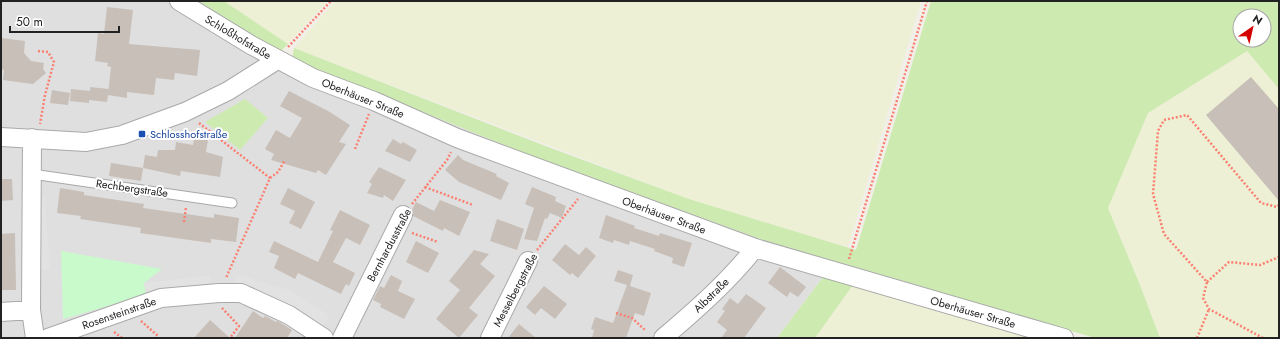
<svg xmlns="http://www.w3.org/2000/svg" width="1280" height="339" font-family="Jost,sans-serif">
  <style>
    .residential { fill: #e0dfdf }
    .farmland { fill: #eef0d5 }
    .grass { fill: #cdebb0; fill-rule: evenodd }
    .park { fill: #c8facc }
    .parking { fill: #e2e2e2 }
    .building { fill: #c7bfb8 }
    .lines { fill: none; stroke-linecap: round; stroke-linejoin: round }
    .service-casing { stroke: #a9a9a9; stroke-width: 11 }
    .minor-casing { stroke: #a9a9a9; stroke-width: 20 }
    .path { stroke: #fa8072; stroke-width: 2.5; stroke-dasharray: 2 2; stroke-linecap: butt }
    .service { stroke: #fff; stroke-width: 9 }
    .minor { stroke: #fff; stroke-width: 18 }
    .transit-dot { fill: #1a4fb4; stroke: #fff; stroke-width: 1.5 }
    .labels { text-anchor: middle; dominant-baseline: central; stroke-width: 4; stroke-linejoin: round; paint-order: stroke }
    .street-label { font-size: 11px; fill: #222; stroke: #fff }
    .transit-label { font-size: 11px; fill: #164399; stroke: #fff; text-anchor: start }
  </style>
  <rect width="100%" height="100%" fill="#f2efe9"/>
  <path class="residential" d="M1 1H194L292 59 522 152 763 240 835 261 777 338H1Z"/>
  <path class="farmland" d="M224 1H328L288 44Z
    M335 1H921L848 247 689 199 294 48Z
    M1247 51 1279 89V338H1160L1140 285 1108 208 1148 113Z
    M853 285 1035 338H815Z"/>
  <path class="grass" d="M194 1H224L288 44 280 52Z
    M931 1H1279V89L1247 51 1148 113 1108 208 1140 285 1160 338H1095L763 240 522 152 292 59 294 48 548 147 689 199 856 250ZM1240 16H1264V40H1240Z
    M245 99 268 118 240 150 205 122Z
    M823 277 853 285 815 338H777Z"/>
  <path class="park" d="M61 251 162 269 144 283 146 295 63 319Z"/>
  <path class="parking" d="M45 198 50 269 31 271 32 199Z
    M236 274 292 291 330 316 318 334 234 293Z
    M210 275V293L148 303 144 283Z"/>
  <path class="building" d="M107 7 133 10 129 44 200 50 197 76 175 73 174 80 156 78 154 95 127 92V98L108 95 111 67 107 66 108 63 95 61 98 33 104 34Z
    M1 38 25 41 24 53 31 61 44 63 43 69 46 73 33 84 3 80 4 70 1 69Z
    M1251 77 1279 109V201L1206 115Z
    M90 87 109 89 107 102 89 100V103L70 101 71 89 90 91Z
    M52 90 70 93 68 105 50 103Z
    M289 91 328 111 350 125 339 142 346 144 326 175 318 170 316 173 271 160 274 154 265 149 276 130 290 138 302 118 280 106Z
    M194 138 208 140 206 152 223 157 220 177 181 171 180 176 143 168 145 155 157 157 158 150H175L176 142 193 145Z
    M393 139 401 144 403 142 417 150 410 162 385 151Z
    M458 155 463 160 497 174 496 176 509 183 501 200 459 182 445 170Z
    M111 163 143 168 141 181 109 176Z
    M379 167 406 180 393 201 384 195 383 198 367 193 372 184 369 182Z
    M1 179H12L13 200 1 201Z
    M532 187 556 197 555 201 566 206 562 218 550 213 547 219 545 218 537 241 524 239 534 208 525 204Z
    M60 188 84 192V195L144 204 143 208 214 218V214L239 218 236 242 211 239V243L140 233 141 228 80 219 81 216 57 213Z
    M288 188 315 202 301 229 289 223 295 211 280 204Z
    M440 200 470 212 459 236 444 228 443 231 413 216 412 210 416 202 434 211Z
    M340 210 370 225 360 245 346 238 333 262 355 273 349 286 346 284 341 294 298 273 295 279 274 268 279 256 269 252 274 241 318 262 333 231 330 230Z
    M606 215 635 226 634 228 659 236 660 233 692 243 684 267 672 263 673 258 654 251 655 249 630 241 629 245 614 240 613 243 599 238Z
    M497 219 524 229 517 250 490 241Z
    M15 233 16 290H1V234Z
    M416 241 439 253 428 273 406 262Z
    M565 244 579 255 586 247 596 256 578 278 572 273 570 275 552 260Z
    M474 250 489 254 480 264 495 276 469 308 478 315 459 338 436 319 460 290 449 281Z
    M780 267 806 287 798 297 790 292 787 297 768 283Z
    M618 270 633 275 630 286 651 293 644 316 635 313 626 338H592L594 330 591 329 595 317 613 323 627 285 614 281Z
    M391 275 402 281 398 291 415 299 404 319 380 307 381 304 373 300 380 286 384 288Z
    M544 286 567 304 555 319 541 308 535 315 526 307Z
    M746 294 766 308 744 338H721L727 330 717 322 725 311 722 309 730 298 738 304Z
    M253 311 263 318 265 316 276 322 277 321 281 323 292 330 287 338H235Z
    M210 320 230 338H194Z
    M519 324 536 338H508Z"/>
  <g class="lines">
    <defs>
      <path id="service" d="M32 174 232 203"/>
      <path id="minor" d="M179 1 251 45 313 78 374 101 457 138 755 248 1064 338
        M1 137 86 142 122 135 185 112 228 91 277 60
        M32 138 31 310 35 338
        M1 312 31 310
        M48 338 161 298 219 293H241L289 315 324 338
        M342 338 403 215
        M490 338 528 261
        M663 338C696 310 728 282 755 248"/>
    </defs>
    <use href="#service" class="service-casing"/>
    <use href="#minor" class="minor-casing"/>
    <path class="path" d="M288 47 331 1
      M38 51 48 52 54 62 45 95 40 124
      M199 123 270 178 226 278
      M355 149 369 114
      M270 178 278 172 285 160
      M425 187 473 205
      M412 204 447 160 451 152
      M184 222 186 207
      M412 233 438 242
      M537 250 578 199
      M849 259 927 1
      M1207 282 1229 262 1260 265 1279 257
      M222 308 239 326 230 338
      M616 313 632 318 645 330
      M141 321 158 336 157 338
      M114 332 122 338
      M1197 338 1209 309
      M1263 338 1209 309 1203 298 1207 282 1164 234 1153 194 1158 131 1164 120 1187 115 1261 203 1277 207 1279 205"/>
    <use href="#service" class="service"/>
    <use href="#minor" class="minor"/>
  </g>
  <rect class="transit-dot" x="138" y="130" width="8" height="8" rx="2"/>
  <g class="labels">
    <g class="street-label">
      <text transform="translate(238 37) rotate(31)">Schloßhofstraße</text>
      <text transform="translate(363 98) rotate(22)">Oberhäuser Straße</text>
      <text transform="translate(132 188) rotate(8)">Rechbergstraße</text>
      <text transform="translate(664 215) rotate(20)">Oberhäuser Straße</text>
      <text transform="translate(389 245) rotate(-62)">Bernhardusstraße</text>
      <text transform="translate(515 290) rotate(-62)">Messelbergstraße</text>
      <text transform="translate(711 295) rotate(-44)">Albstraße</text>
      <text transform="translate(973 312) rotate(16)">Oberhäuser Straße</text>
      <text transform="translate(119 313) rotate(-19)">Rosensteinstraße</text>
    </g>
    <g class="transit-label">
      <text x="150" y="134">Schlosshofstraße</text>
    </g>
  </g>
  <rect width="1280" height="339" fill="none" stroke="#222222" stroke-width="4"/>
  <g transform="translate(1252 28) rotate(34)"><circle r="19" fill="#ffffff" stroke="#a7a7a7"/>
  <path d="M0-3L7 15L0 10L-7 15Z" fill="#d40000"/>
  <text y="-6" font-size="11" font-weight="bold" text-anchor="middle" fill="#222222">N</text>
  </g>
  <path d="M10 26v6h109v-6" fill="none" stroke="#222222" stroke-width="2"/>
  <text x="16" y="26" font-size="12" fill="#222222" stroke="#ffffff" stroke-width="3" paint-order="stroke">50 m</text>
</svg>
